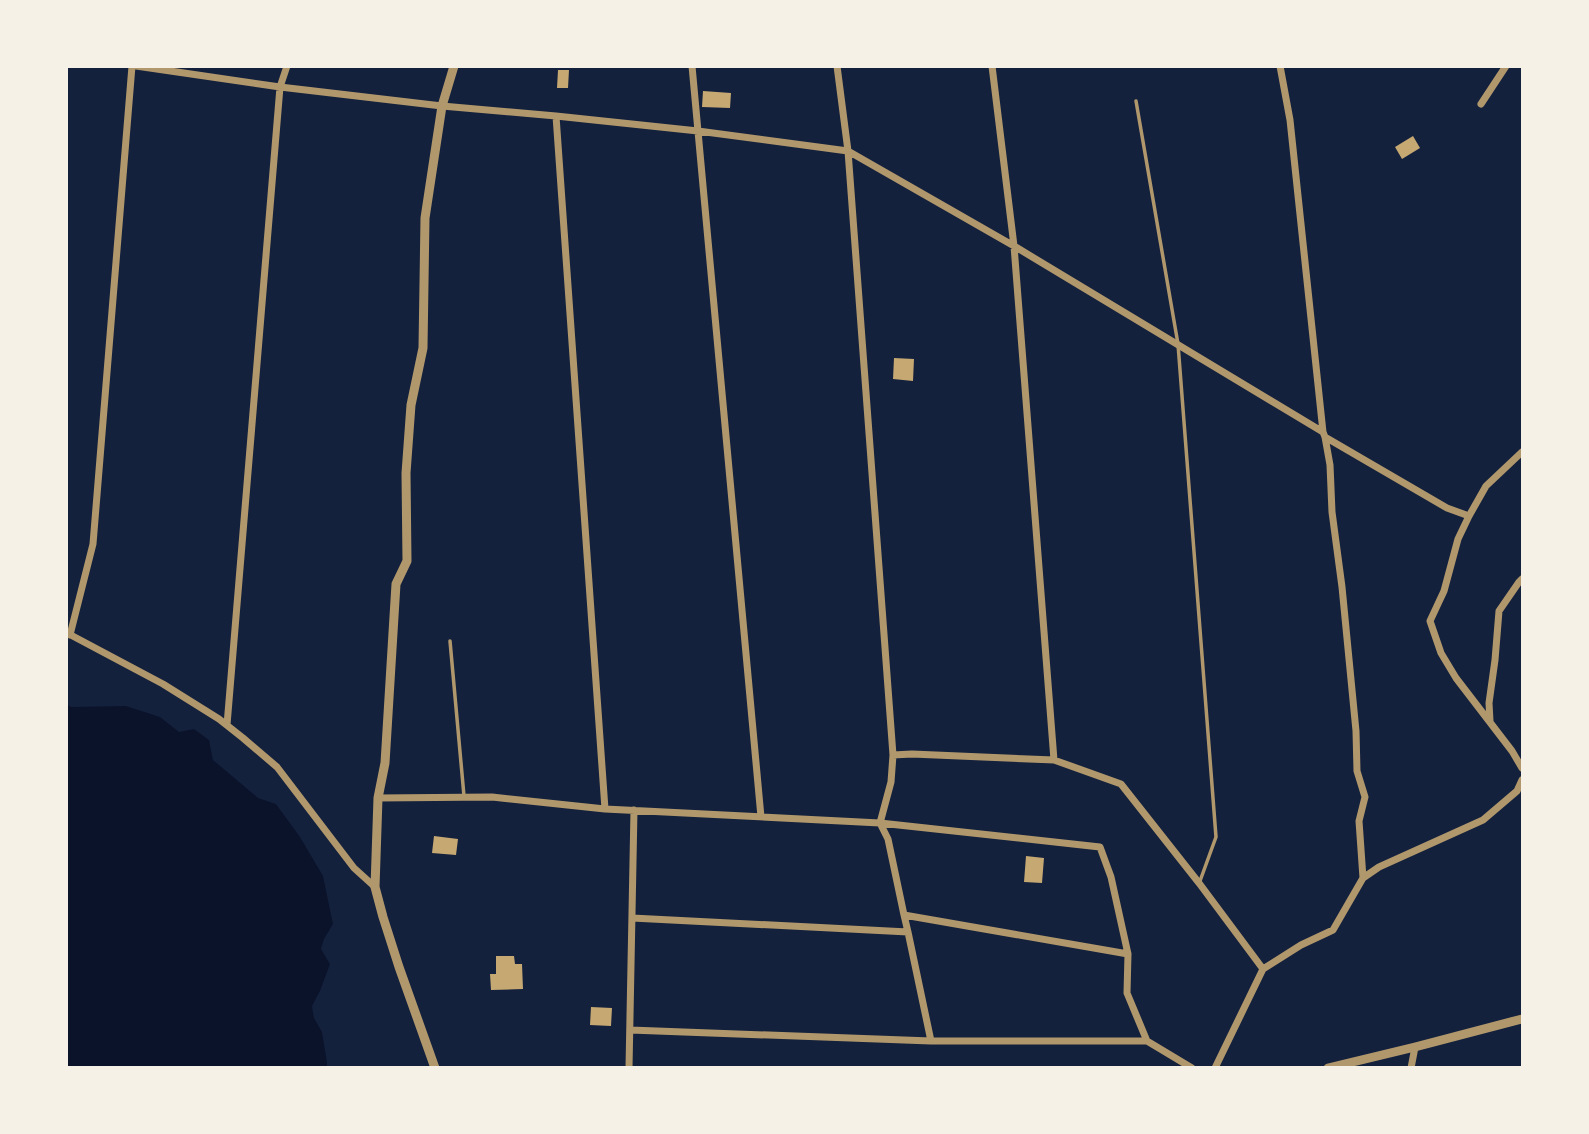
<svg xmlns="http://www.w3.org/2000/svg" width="1589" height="1134" font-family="Lato,sans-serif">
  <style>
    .water { fill: #0b132b }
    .building { fill: #c6a872 }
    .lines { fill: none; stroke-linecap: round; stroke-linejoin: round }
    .service { stroke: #b1986c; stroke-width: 3.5 }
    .minor { stroke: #b1986c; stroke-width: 7 }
    .tertiary { stroke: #b1986c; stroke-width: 9 }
  </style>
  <rect width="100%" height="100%" fill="#14213d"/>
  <path class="water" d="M66 704 71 707 126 706 160 717 179 732 194 729 209 740 213 760 258 798 276 804 300 837 323 876 333 924 324 939 321 949 330 964 320 991 312 1006 314 1018 322 1032 327 1062V1067H67Z"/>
  <path class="building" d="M558 70H569L568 88H557Z
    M703 91 731 93 730 108 702 107Z
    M1413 136 1420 148 1402 159 1395 147Z
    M894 358 914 359 913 381 893 379Z
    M434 836 458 839 456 855 432 853Z
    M1026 856 1044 858 1042 883 1024 882Z
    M496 956H514L515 964H522L523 989 491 990 490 974H496Z
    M591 1007 612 1008 611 1026 590 1025Z"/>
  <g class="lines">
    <path class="service" d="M1136 101 1178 344 1216 837 1200 881
      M450 641 464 796"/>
    <path class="minor" d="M136 66 280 87 442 106 556 116 698 131 848 151 1014 246 1323 432 1325 437 1447 508 1469 516
      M692 66 761 817
      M837 66 848 151 893 755 891 782 880 823 888 839 904 915
      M992 66 1014 246 1054 760
      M1280 66 1290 120 1323 432
      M1481 104 1506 66
      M556 116 605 809
      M1325 437 1330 465 1332 512 1342 587 1356 731 1357 771 1365 797 1359 821 1363 878
      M1522 452 1486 486 1469 516 1458 539 1444 591 1430 621 1441 653 1456 678 1512 751 1522 768
      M67 633 163 684 219 719 243 738 277 767 354 868 375 887
      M70 635 93 544 132 66
      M1490 721 1489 703 1495 660 1499 611 1519 582 1522 579
      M227 725 280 87 287 66
      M893 755 912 754 1054 760 1121 784 1199 883 1263 969
      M378 798 492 797 605 809 880 823 1100 847 1111 877 1128 954 1127 993 1147 1041 1192 1068
      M632 918 908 932 904 915 1128 954
      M908 932 931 1041
      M630 1030 931 1041H1147
      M629 1068 634 810
      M1215 1068 1263 969 1301 945 1333 930 1363 878 1379 867 1483 820 1517 791 1522 780
      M1411 1068 1415 1047"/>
    <path class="tertiary" d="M435 1068 399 967 383 917 375 887 378 798 385 763 396 584 407 561 406 473 411 405 423 348 425 218 442 106 454 66
      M1328 1068 1415 1047 1522 1019"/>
  </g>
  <rect width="1589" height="1134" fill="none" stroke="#f6f1e7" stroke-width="136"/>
</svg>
